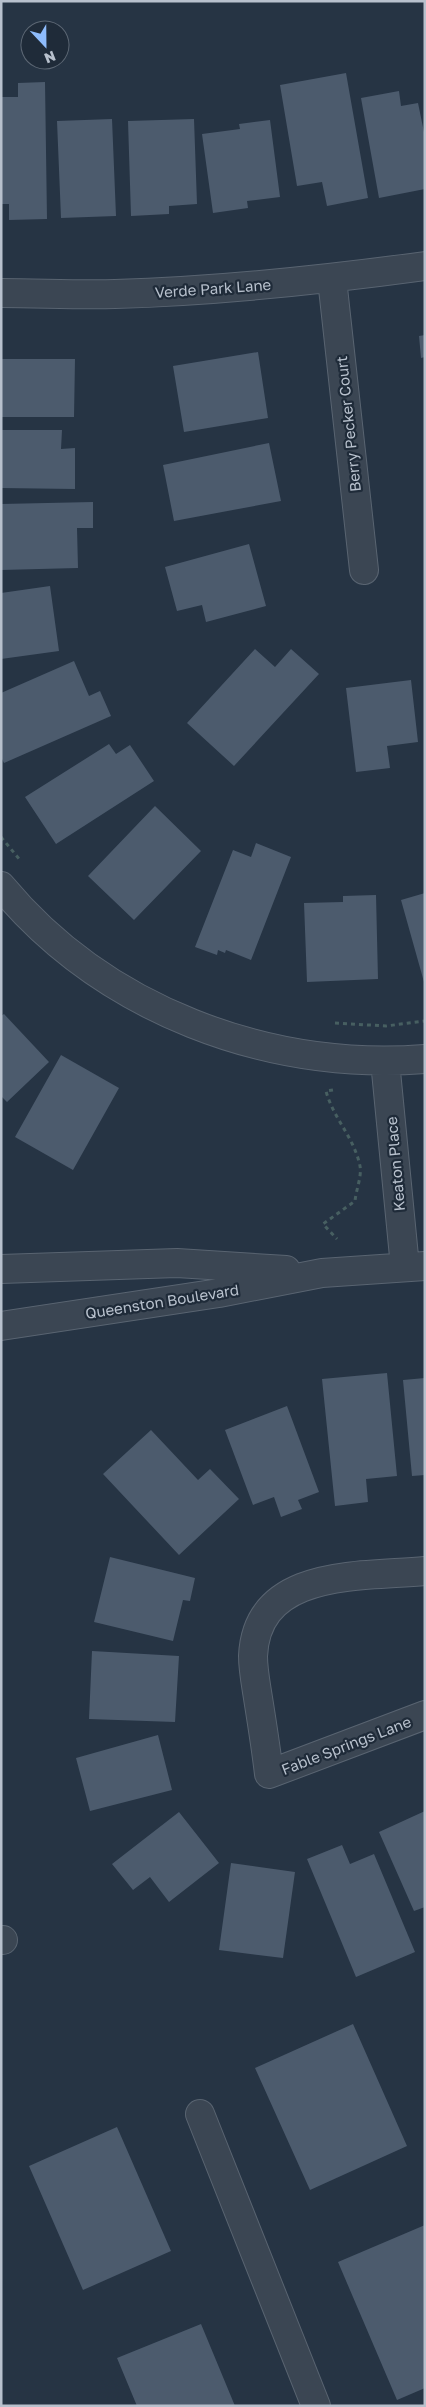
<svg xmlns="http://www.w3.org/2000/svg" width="426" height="2407" font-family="'Golos Text',sans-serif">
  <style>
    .building { fill: #4c5b6d }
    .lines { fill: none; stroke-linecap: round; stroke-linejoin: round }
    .minor-casing { stroke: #596471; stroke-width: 30 }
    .path { stroke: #475f61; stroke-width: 3; stroke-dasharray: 4 4; stroke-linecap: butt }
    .minor { stroke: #3b4653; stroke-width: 28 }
    .labels { text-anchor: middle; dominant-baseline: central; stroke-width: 4.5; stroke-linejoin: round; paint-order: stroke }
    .street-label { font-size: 15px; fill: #b8c1cd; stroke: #1f2b39 }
  </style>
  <rect width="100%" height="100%" fill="#263444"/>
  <path class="building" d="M346 73 368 198 327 206 322 182 297 186 280 85Z
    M45 82 47 219 9 220V204H1V97H18V83Z
    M399 91 401 106 418 103 425 137V189L379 198 361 98Z
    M112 119 116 216 61 218 57 121Z
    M194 119 197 204 169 206V214L131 216 128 121Z
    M270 120 280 197 247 201 248 208 213 213 202 134 240 129 239 124Z
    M425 335V357L421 358 419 336Z
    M258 352 268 418 184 432 173 366Z
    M1 359H75L74 417H1Z
    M1 430H62L61 449 75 448V489L1 488Z
    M269 443 281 501 174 521 163 465Z
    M93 502V528H77L78 568 1 570V504Z
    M249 544 266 606 206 622 202 605 177 611 165 567Z
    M50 586 59 651 1 659V593Z
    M255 649 275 667 291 649 319 674 234 766 187 723Z
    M74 661 89 696 100 691 111 716 4 763 1 757V693Z
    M411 680 418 742 387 746 390 768 356 772 346 688Z
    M109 744 116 754 130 745 154 781 56 844 25 797Z
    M155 806 201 851 134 920 88 876Z
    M256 843 291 857 251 960 226 950 225 953 218 950 217 955 195 947 233 850 251 857Z
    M425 893V981L424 982 401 900Z
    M376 895 378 979 307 982 304 903 343 902V896Z
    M4 1014 49 1062 7 1102 1 1096V1016Z
    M61 1055 119 1088 73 1170 15 1137Z
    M387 1373 397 1476 366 1479 368 1502 335 1506 322 1379Z
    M425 1378V1475L412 1476 403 1380Z
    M287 1406 319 1492 298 1500 302 1509 281 1517 274 1497 253 1505 225 1430Z
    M151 1430 198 1480 210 1469 239 1499 179 1555 103 1474Z
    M110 1557 195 1578 190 1601 183 1600 173 1641 94 1622Z
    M92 1651 179 1656 175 1722 89 1719Z
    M158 1735 172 1790 90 1811 76 1758Z
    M425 1811V1907L414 1911 379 1832Z
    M179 1812 219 1863 169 1902 150 1877 133 1890 112 1864Z
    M342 1845 350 1864 374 1854 415 1952 356 1977 307 1859Z
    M231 1863 295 1872 283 1958 219 1950Z
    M353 2024 407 2146 310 2190 255 2068Z
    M117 2127 171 2251 83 2290 29 2166Z
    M425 2225V2388L397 2400 338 2262Z
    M201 2324 235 2406H137L117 2358Z"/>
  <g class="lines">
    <defs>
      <path id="minor" d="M332 279 364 570
        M1 293C39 293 77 295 115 294 219 291 322 280 425 266
        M1 886C104 1010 267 1071 425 1059
        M385 1061 405 1267
        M1 1269 177 1263 286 1270
        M1 1326 219 1293 322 1273 425 1266
        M425 1571C361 1577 257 1568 253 1656 253 1670 256 1685 258 1698 262 1723 266 1748 269 1774L425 1715
        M1 1940H3
        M200 2114 316 2406"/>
    </defs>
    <use href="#minor" class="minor-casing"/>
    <path class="path" d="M1 837 20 860
      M335 1023 386 1026 425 1021
      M333 1090 326 1091C333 1118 354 1137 360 1166 362 1176 356 1190 355 1201L323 1224 337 1239"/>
    <use href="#minor" class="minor"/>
  </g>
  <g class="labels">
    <g class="street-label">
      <text transform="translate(213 288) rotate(-4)">Verde Park Lane</text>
      <text transform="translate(348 424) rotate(-96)">Berry Pecker Court</text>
      <text transform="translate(395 1164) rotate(-95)">Keaton Place</text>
      <text transform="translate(162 1301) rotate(-9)">Queenston Boulevard</text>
      <text transform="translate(346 1745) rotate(-21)">Fable Springs Lane</text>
    </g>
  </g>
  <rect width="426" height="2407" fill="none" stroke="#b8c1cd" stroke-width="5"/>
  <g transform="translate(45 45) rotate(158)"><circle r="24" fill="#1f2b39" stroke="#5c6774"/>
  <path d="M0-4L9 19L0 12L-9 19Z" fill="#8ebcfc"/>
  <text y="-8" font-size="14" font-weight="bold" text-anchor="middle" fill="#b8c1cd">N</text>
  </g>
</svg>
